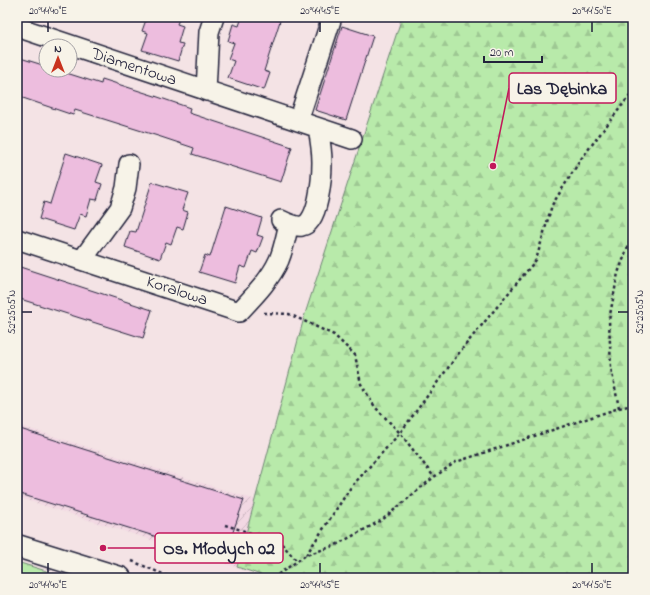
<svg xmlns="http://www.w3.org/2000/svg" width="650" height="595" font-family="'Indie Flower',sans-serif">
  <style>
    .industrial { fill: url(#industrial-furrows) }
    .grass { fill: url(#grass-tufts); stroke: #6d8672 }
    .forest { fill: url(#forest-firs); stroke: #6d8672 }
    .building { fill: #edbdde; stroke: #22223b }
    .lines { fill: none; stroke-linecap: round; stroke-linejoin: round }
    .street-casing { stroke: #22223b; stroke-width: 22 }
    .secondary-casing { stroke: #22223b; stroke-width: 25 }
    .path { stroke: #22223b; stroke-width: 2.5; stroke-dasharray: 3 3; stroke-linecap: butt }
    .street { stroke: #f7f3e8; stroke-width: 19 }
    .secondary { stroke: #f7f3e8; stroke-width: 22 }
    .ticks { fill: none; stroke: #22223b; stroke-width: 1.5 }
    .labels { text-anchor: middle; dominant-baseline: central; stroke-width: 3; stroke-linejoin: round; paint-order: stroke }
    .street-label { font-size: 17px; fill: #22223b; stroke: #f7f3e8 }
    .leader { fill: none; stroke: #c2185b; stroke-width: 1.5 }
    .callout-dot { fill: #c2185b; stroke: #f7f3e8; stroke-width: 1.5 }
    .callout { fill: #f7f3e8; stroke: #c2185b; stroke-width: 1.5 }
    .callout-label { font-size: 18px; text-anchor: middle; font-weight: bold; fill: #22223b }
    .neatline { fill: none; stroke: #22223b; stroke-width: 1.5 }
    .ticks-label { font-size: 10px; text-anchor: middle; fill: #22223b }
  </style>
  <defs>
    <pattern id="industrial-furrows" width="10" height="10" patternUnits="userSpaceOnUse"><rect width="10" height="10" fill="#f2d8e3"/><path d="M-1 1l2-2M0 10L10 0M9 11l2-2" fill="none" stroke="#cfb9c4"/></pattern>
    <pattern id="grass-tufts" width="24" height="20" patternUnits="userSpaceOnUse"><rect width="24" height="20" fill="#b8eaaa"/><path d="M3 7l-1-3M5 7V3M7 7l1-3M15 17l-1-3M17 17v-4M19 17l1-3" fill="none" stroke="#9ec893"/></pattern>
    <pattern id="forest-firs" width="22" height="20" patternUnits="userSpaceOnUse"><rect width="22" height="20" fill="#b8eaaa"/><path d="M5 1l3.5 6h-7zM16 11l3.5 6h-7z" fill="#9ec893"/></pattern>
  </defs>
  <rect width="100%" height="100%" fill="#f4e3e5"/>
  <filter id="ink" filterUnits="userSpaceOnUse"><feTurbulence type="fractalNoise" baseFrequency=".025" numOctaves="2"/><feDisplacementMap in="SourceGraphic" scale="8" xChannelSelector="R" yChannelSelector="G"/><feConvolveMatrix kernelMatrix="1 2 1 2 8 2 1 2 1" color-interpolation-filters="sRGB"/></filter>
  <g filter="url(#ink)">
    <path class="industrial" d="M17 425 256 500 236 567 17 497Z"/>
    <path class="grass" d="M17 562 69 578H17Z"/>
    <path class="forest" d="M402 17H633V578H270L237 567 305 314Z"/>
    <path class="building" d="M147 17H180L177 24 183 26 178 43 183 44 178 61 142 50 148 33 142 31Z
      M242 17H269L280 21 264 71 270 73 264 90 228 78 234 61 228 59 234 43 228 41 233 24 239 26Z
      M342 26 373 36 346 120 315 110Z
      M17 57 46 66V70H57L101 84 102 79 155 96 190 108 189 113 292 147 281 182 192 154 194 148 161 137 75 110 73 115 17 96Z
      M66 153 102 165 96 182 102 184 97 200 91 199 86 216 80 214 74 230 39 219 44 202 50 204Z
      M152 182 188 193 182 210 188 212 183 229 177 227 171 244 166 242 160 259 125 247 130 231 136 232Z
      M226 206 262 218 257 235 263 237 257 253 252 251 246 268 240 266 235 283 199 272 205 255 210 257Z
      M17 266 152 310 143 338 17 298Z
      M17 428 244 500 224 558 17 493Z"/>
    <g class="lines">
      <defs>
        <path id="street" d="M17 27 352 139
          M206 91 209 32 214 17
          M298 121 332 17
          M281 220C287 223 295 227 302 226 319 223 322 176 322 162 322 150 320 139 318 128
          M17 239 239 312C254 296 270 280 279 260 284 248 286 235 289 224
          M82 260 120 208 126 188 129 164"/>
        <path id="secondary" d="M17 546 120 578"/>
      </defs>
      <use href="#street" class="street-casing"/>
      <use href="#secondary" class="secondary-casing"/>
      <path class="path" d="M264 313 289 314 334 335 355 355 361 384 375 407 400 433 434 477
        M619 408 611 368 609 320 618 273 633 234
        M225 525 280 542 297 561
        M306 555 351 487 400 433 462 349 536 260 552 205 581 159 633 91
        M132 561 172 578
        M273 578 306 555 334 546 382 520 434 477 456 462 619 408 633 405"/>
      <use href="#street" class="street"/>
      <use href="#secondary" class="secondary"/>
    </g>
  </g>
  <path class="ticks" d="M48 22V32M320 22V32M592 22V32M22 312H32M618 312H628M48 563V573M320 563V573M592 563V573"/>
  <g class="labels">
    <g class="street-label">
      <text transform="translate(134 67) rotate(18)">Diamentowa</text>
      <text transform="translate(177 291) rotate(18)">Koralowa</text>
    </g>
  </g>
  <path class="leader" d="M493 166L509 88M103 548L155 548"/>
  <g class="callout-dot">
    <circle cx="493" cy="166" r="4"/>
    <circle cx="103" cy="548" r="4"/>
  </g>
  <g class="callout">
    <rect x="509" y="73" width="107" height="30" rx="4"/>
    <rect x="155" y="533" width="128" height="30" rx="4"/>
  </g>
  <g class="callout-label">
    <text x="562" y="94">Las Dębinka</text>
    <text x="219" y="554">Os. Młodych 02</text>
  </g>
  <rect width="650" height="595" fill="none" stroke="#f7f3e8" stroke-width="44"/>
  <g transform="translate(58 58)"><circle r="19" fill="#f7f3e8" stroke="#a29fa3"/>
  <path d="M0-3L7 15L0 10L-7 15Z" fill="#c8321e"/>
  <text y="-6" font-size="11" font-weight="bold" text-anchor="middle" fill="#22223b">N</text>
  </g>
  <path d="M484 56v6h58v-6" fill="none" stroke="#22223b" stroke-width="2"/>
  <text x="490" y="56" font-size="12" fill="#22223b" stroke="#f7f3e8" stroke-width="3" paint-order="stroke">20 m</text>
  <rect x="22" y="22" width="606" height="551" class="neatline"/>
  <g class="ticks-label">
    <text x="48" y="14">20°44'40"E</text>
    <text x="320" y="14">20°44'45"E</text>
    <text x="592" y="14">20°44'50"E</text>
    <text transform="translate(11 312) rotate(-90)" y="4">52°25'05"N</text>
    <text transform="translate(639 312) rotate(-90)" y="4">52°25'05"N</text>
    <text x="48" y="588">20°44'40"E</text>
    <text x="320" y="588">20°44'45"E</text>
    <text x="592" y="588">20°44'50"E</text>
  </g>
</svg>
